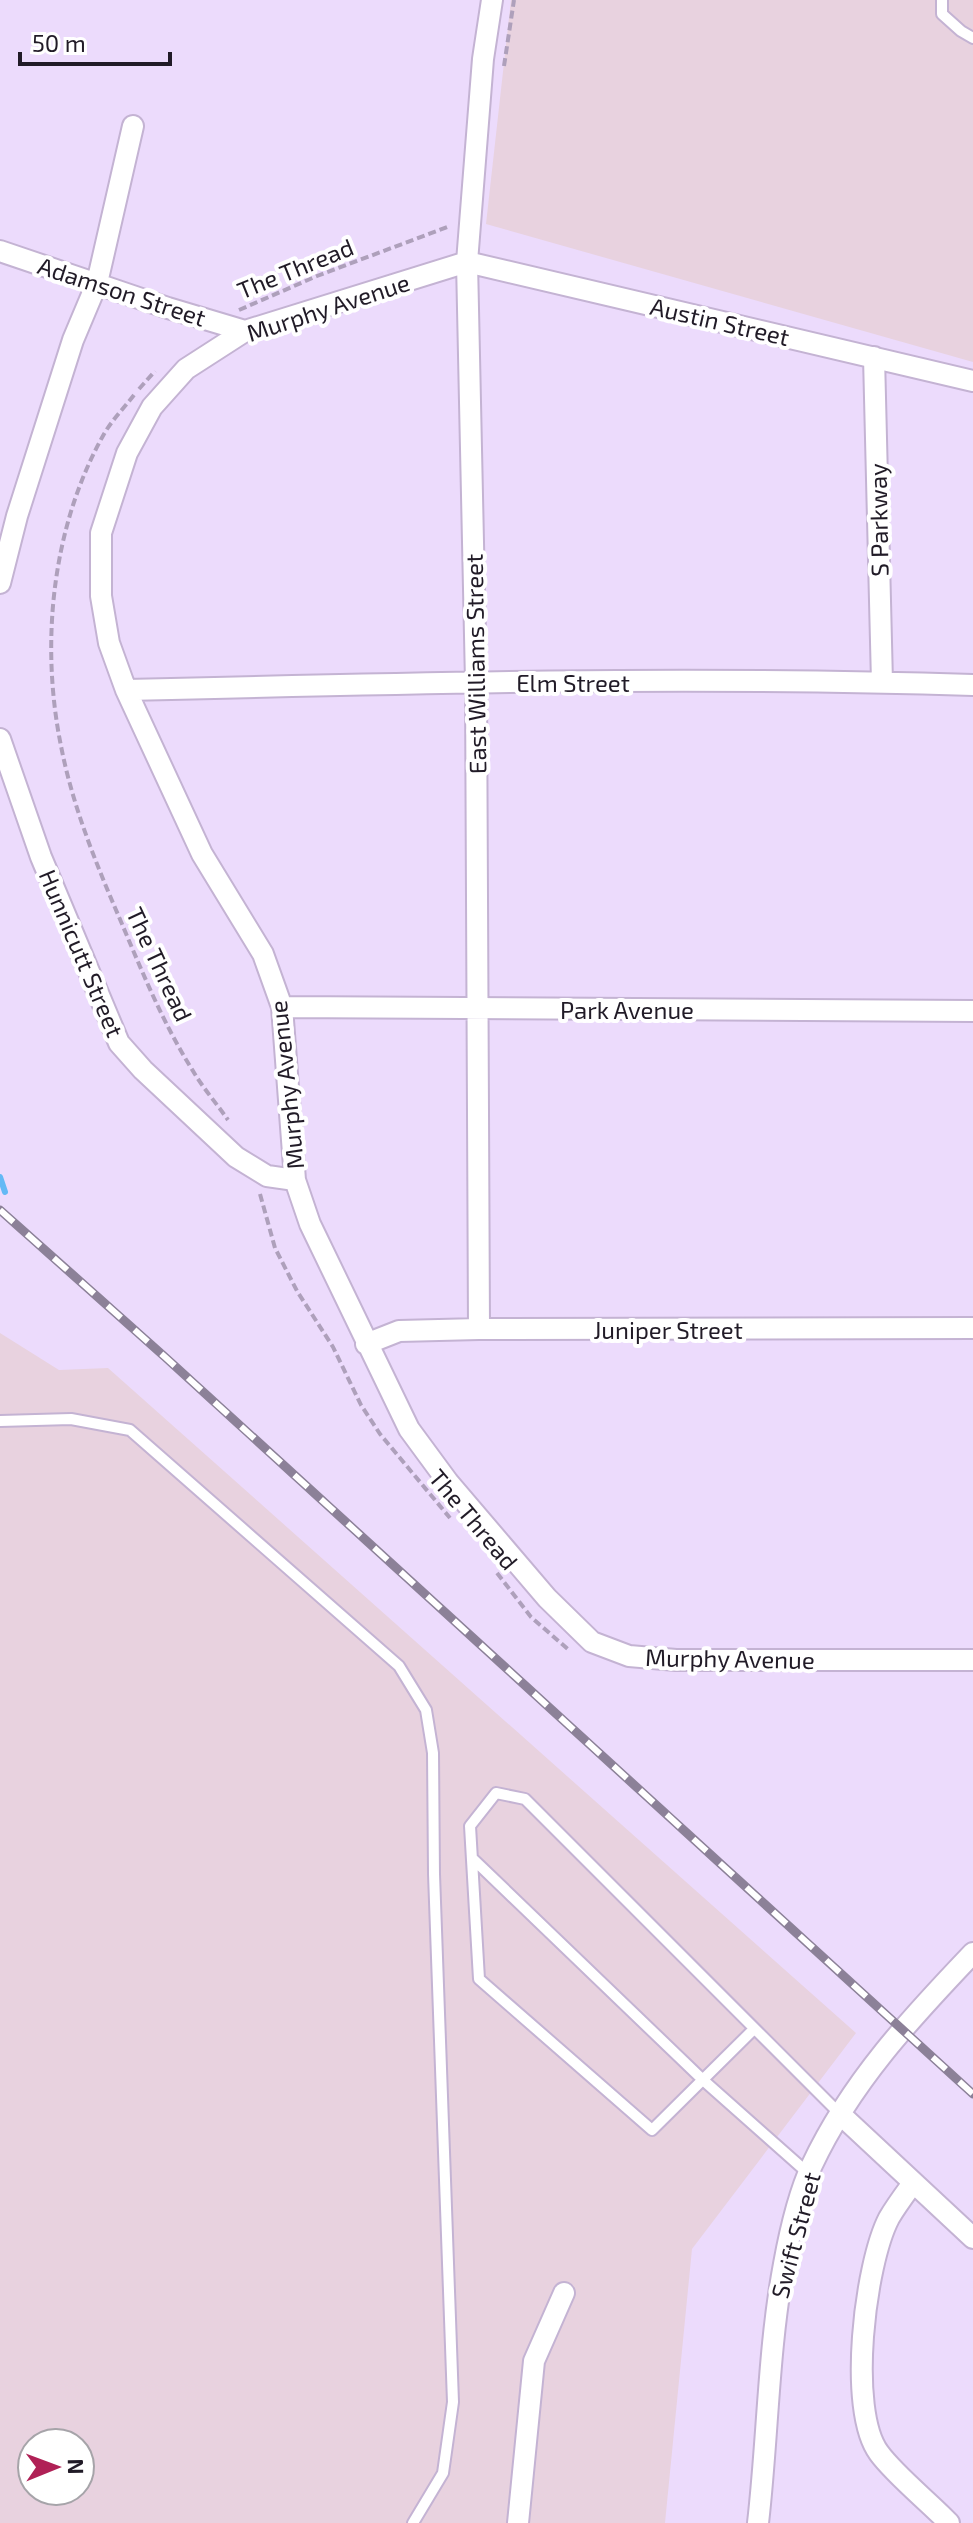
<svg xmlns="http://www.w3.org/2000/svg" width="973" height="2523" font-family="'Exo 2',sans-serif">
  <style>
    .industrial { fill: #e8d2df; fill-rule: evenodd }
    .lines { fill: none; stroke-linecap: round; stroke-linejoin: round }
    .stream { stroke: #64b9f5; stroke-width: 6 }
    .lane-casing { stroke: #c4b3d3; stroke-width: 14 }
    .street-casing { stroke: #c4b3d3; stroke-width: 24 }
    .path { stroke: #aea0bb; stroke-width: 4; stroke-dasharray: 8 4; stroke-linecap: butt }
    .lane { stroke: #fff; stroke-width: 10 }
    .street { stroke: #fff; stroke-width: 20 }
    .rail-casing { stroke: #8c8198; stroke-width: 9 }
    .rail { stroke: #fff; stroke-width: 6; stroke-dasharray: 18; stroke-linecap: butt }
    .labels { text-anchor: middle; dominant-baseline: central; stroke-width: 8; stroke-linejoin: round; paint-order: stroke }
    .street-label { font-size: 24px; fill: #211b27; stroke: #fff }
  </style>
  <rect width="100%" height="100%" fill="#ecdbfc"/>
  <path class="industrial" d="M511 0H973V362L486 224Z
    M0 1333 59 1370 108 1368 856 2033 692 2249 665 2523H0ZM32 2443H80V2491H32Z"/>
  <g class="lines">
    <path class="stream" d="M0 1177 5 1192"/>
    <defs>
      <path id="lane" d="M942 0V14L961 31 973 38
        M0 1421 71 1419 130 1430 399 1666 426 1710 433 1753 434 1874 453 2402 443 2473 413 2523
        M472 1858 703 2080 809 2174
        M754 2029 652 2130 479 1979 470 1826 496 1793 525 1799 840 2114"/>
      <path id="street" d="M0 251 168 308 245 331
        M874 357 882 682
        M973 381 467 262 245 331 186 369 152 407 127 453 101 533V596L109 643 126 690 202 854 263 954 282 1007 295 1180 310 1224 409 1429 448 1482 547 1598 592 1642 629 1656 676 1660H973
        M0 583 17 516 73 340 97 283 133 126
        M126 690C408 683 691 676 973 685
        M0 739 41 857 119 1043 143 1070 236 1157 267 1176 295 1180
        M282 1007 973 1011
        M479 1329 476 682 467 262 483 59 492 0
        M366 1344 399 1331 479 1329 973 1328
        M840 2114 973 2238
        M913 2183C905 2194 896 2206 889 2218 865 2264 847 2410 879 2453 895 2475 929 2502 949 2523
        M518 2523 534 2361 564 2293
        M758 2523C768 2436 768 2350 784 2264 790 2231 798 2195 812 2165 851 2082 911 2018 973 1953"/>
    </defs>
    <use href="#lane" class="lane-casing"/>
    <use href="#street" class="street-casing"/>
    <path class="path" d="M504 66 514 0
      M239 310 317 276 450 226
      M139 389 155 371
      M134 395C124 408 112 420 104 434 52 526 40 643 61 746 73 808 97 866 122 924 143 974 164 1025 193 1071 203 1088 217 1104 228 1120
      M260 1194 275 1248 297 1291 333 1347 361 1405 380 1434 450 1518
      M497 1573 531 1617 570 1651"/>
    <use href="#lane" class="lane"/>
    <use href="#street" class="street"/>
    <defs>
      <path id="rail" d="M0 1210 165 1357 973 2094"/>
    </defs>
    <use href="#rail" class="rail-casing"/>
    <use href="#rail" class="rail"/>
  </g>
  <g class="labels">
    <g class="street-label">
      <text transform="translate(295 268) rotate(-22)">The Thread</text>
      <text transform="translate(122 291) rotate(18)">Adamson Street</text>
      <text transform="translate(328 307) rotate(-18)">Murphy Avenue</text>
      <text transform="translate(720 321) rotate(13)">Austin Street</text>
      <text transform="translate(878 520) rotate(-91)">S Parkway</text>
      <text transform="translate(475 664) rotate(-91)">East Williams Street</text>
      <text x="573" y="682">Elm Street</text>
      <text transform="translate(82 953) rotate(67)">Hunnicutt Street</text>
      <text transform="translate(160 964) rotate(65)">The Thread</text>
      <text x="627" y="1009">Park Avenue</text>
      <text transform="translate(286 1085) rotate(-96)">Murphy Avenue</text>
      <text x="668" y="1329">Juniper Street</text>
      <text transform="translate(474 1519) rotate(50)">The Thread</text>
      <text transform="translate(730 1658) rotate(1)">Murphy Avenue</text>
      <text transform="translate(795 2235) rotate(-75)">Swift Street</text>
    </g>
  </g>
  <g transform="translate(56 2467) rotate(89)"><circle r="38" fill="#ffffff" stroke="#a6a4a9" stroke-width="2"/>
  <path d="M0-6L14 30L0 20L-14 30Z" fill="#b02156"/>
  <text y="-12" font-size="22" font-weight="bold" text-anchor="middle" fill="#211b27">N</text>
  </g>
  <path d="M20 52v12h150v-12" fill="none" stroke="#211b27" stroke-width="4"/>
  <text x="32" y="52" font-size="24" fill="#211b27" stroke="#ffffff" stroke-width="6" paint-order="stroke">50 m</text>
</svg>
